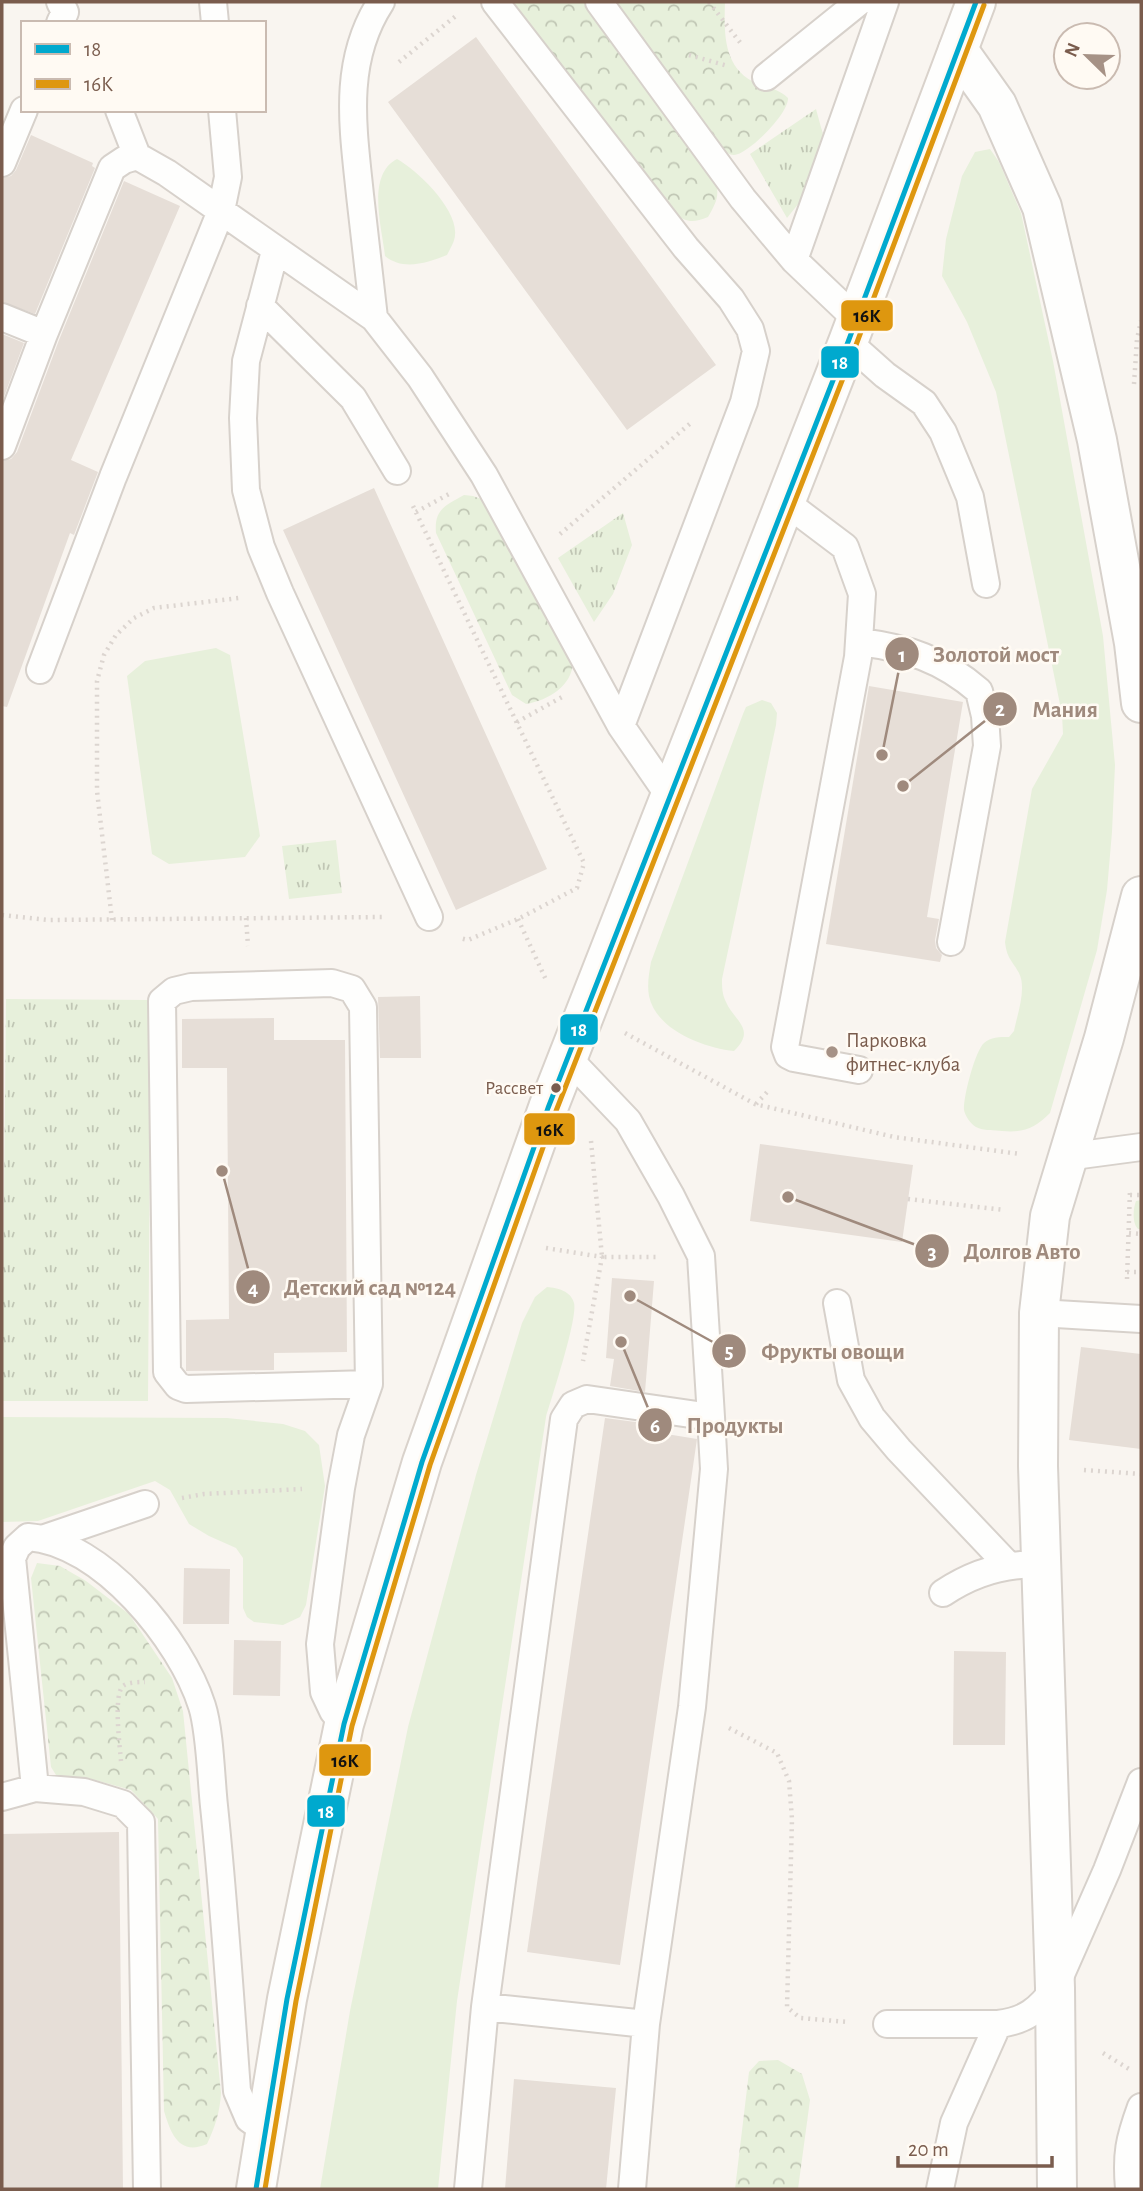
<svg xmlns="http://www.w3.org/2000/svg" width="1143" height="2191" font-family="'Alegreya Sans',sans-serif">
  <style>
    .green { fill: #e7f0db }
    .forest { fill: url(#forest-crowns) }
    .park { fill: url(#park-tufts) }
    .building { fill: #e6ded7 }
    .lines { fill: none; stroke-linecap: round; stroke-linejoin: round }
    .service-casing { stroke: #d7d1cb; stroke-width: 30 }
    .minor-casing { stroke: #d7d1cb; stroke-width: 42 }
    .secondary-casing { stroke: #d9d2cb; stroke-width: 42 }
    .path { stroke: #dcd5d0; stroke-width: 4.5; stroke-dasharray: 2 5; stroke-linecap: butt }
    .service { stroke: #fefefd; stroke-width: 26 }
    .minor { stroke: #fefefd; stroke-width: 38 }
    .secondary { stroke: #fefefd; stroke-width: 38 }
    .bus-1-casing { stroke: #fffaf3; stroke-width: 10 }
    .bus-2-casing { stroke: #fffaf3; stroke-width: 10 }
    .bus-1 { stroke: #00a9ce; stroke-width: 5 }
    .bus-2 { stroke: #de970f; stroke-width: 5 }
    .poi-dot { fill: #a69286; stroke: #fffaf3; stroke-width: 2.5 }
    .bus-dot { fill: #7a5c4d; stroke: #fffaf3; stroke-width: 2.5 }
    .labels { text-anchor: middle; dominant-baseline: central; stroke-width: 5; stroke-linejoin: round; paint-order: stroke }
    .bus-label { font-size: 19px; fill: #7a5c4d; stroke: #fffaf3; text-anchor: end }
    .poi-label { font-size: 21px; fill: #7a5c4d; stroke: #fffaf3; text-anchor: start }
    .leader { fill: none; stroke: #9f8a7d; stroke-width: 2.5 }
    .callout-dot { fill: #9f8a7d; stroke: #fffaf3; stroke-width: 2.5 }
    .mark-label { font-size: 21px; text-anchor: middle; font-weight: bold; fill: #fff }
    .callout-label { font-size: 23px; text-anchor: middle; font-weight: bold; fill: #9f8a7d; stroke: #fffaf3; stroke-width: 5; stroke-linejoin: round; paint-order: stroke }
    .line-badge { stroke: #fffaf3; stroke-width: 2.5 }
    .badge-label { font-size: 19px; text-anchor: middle; font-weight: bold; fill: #fff }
    .pale-badge-label { font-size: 19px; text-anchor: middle; font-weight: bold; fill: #111 }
  </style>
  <defs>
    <pattern id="forest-crowns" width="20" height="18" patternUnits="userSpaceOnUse" patternTransform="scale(1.75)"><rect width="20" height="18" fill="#e7f0db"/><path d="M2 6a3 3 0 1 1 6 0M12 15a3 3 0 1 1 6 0" fill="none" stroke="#c0c6b4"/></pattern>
    <pattern id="park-tufts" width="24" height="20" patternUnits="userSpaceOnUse" patternTransform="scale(1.75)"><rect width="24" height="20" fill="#e7f0db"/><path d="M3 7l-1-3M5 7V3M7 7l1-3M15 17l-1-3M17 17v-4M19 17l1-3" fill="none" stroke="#c0c6b4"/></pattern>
  </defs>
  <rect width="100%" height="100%" fill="#f9f5f0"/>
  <path class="green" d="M990 149 999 162 1021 213 1053 361 1103 636 1115 765 1112 832 1107 890 1097 950 1050 1113C1035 1128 1024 1133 1002 1131 995 1130 983 1131 976 1127 971 1124 965 1116 964 1110 963 1098 975 1051 984 1043 991 1037 999 1037 1009 1037L1014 1031C1017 1015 1027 989 1019 973 1012 960 1007 959 1005 942L1032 789 1063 734 1062 714 996 392 967 322 942 276 946 239 962 176 975 152Z
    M397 159C417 170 458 209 455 235 455 241 450 249 447 255 427 263 403 271 385 256 382 228 366 175 397 159Z
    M216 648 230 655 260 836 245 857 169 864 152 854 127 676 145 661Z
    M762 700 771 703 777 713 776 725 722 979C722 987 722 994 726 1002 734 1021 757 1029 734 1051 704 1048 656 1030 649 996 647 985 649 973 651 962L743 714 746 707Z
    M1141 1200V1229H1138C1132 1223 1133 1209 1136 1201Z
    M547 1287C558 1288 571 1291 574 1303 578 1318 552 1397 546 1417L457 2001 438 2189H320L350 2011 408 1727 476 1475 522 1323 535 1297Z
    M2 1417 227 1418 283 1424 305 1431 319 1445 325 1486 306 1605 300 1617 283 1625 254 1622 247 1617 243 1608V1558L236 1548 209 1536 189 1524 170 1490 155 1481 38 1521 2 1522Z"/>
  <path class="forest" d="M511 2H585L615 40 714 179C721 194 716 203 708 217 693 223 687 223 674 213Z
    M614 2H725C724 34 723 69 758 84 770 89 779 89 788 98 789 114 747 155 734 155 729 155 726 152 723 150Z
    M464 495 473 496 489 502 573 662C572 686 549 700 526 704L512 695 436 533C434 509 445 506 464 495Z
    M37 1563 60 1566 86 1581 129 1614 172 1678 183 1711 221 2093C220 2112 215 2127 207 2144 179 2156 171 2134 164 2111L158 1819 131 1790 88 1778H62L56 1775 51 1767 31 1578Z
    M778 2060 802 2074 810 2100 798 2189H735L749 2072 759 2061Z"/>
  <path class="park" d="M816 109 825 142 811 188 787 218 750 154Z
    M623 513 632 545 613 594 594 622 558 558Z
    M336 840 342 893 289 899 282 846Z
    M6 999 151 1000 148 1401H2Z"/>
  <path class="building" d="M476 37 716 365 627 430 388 102Z
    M31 135 93 163 92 166 95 168 35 314 2 302V178L11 176 16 170Z
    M124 181 180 206 71 460 98 472 74 535 70 533 7 707 2 706V461L11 459 17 452 59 340Z
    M2 334 24 343 2 402Z
    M374 488 547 869 456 910 283 530Z
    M869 686 963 702 927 917 939 919 935 940 936 948 942 955 940 962 826 944Z
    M420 996 421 1058H380L378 997Z
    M274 1018V1040H345L347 1352 274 1353V1370L186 1371V1320L229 1319 227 1068H182V1019Z
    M760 1144 913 1165 902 1242 750 1221Z
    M612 1278 654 1281 645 1392 610 1386 614 1359 606 1358Z
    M1081 1347 1141 1354V1449L1069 1440Z
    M605 1418 643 1423 642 1430 697 1439 620 1965 527 1952Z
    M184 1568 230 1569 229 1624H183Z
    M234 1640 281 1641 280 1696 233 1695Z
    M954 1651 1006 1652 1005 1745H953Z
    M119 1832 123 2189H2V1834Z
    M514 2079 616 2088 606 2189H505Z"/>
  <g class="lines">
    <defs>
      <path id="service" d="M60 2 65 12 60 23
        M213 2 215 23
        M495 2 686 248 731 299 750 329 756 351 744 402 621 726
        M599 2 743 199 794 260 856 319
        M766 77 859 2
        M119 110 137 156
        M2 163 24 110
        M275 251 246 361 243 418 246 490 261 547 280 593 429 917
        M794 260 885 2
        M260 306 353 398 397 471
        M2 317 44 334 112 168 124 160 137 156 167 173 374 318 420 377 484 475 621 726 670 797
        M374 318C369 277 365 236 360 195 353 127 342 62 381 2
        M848 342 885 375 924 403 943 432 970 497 986 584
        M2 446 44 334
        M784 501 845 547 862 594 858 657 785 1047 788 1055 794 1058 859 1070
        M860 642C907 648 942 659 979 691L985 716 987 746 951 942
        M40 670 113 477 221 211 228 177 222 110
        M568 1058 628 1121 671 1196 701 1256 711 1417 714 1469 692 1707 646 2024 632 2189
        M1066 1157 1141 1147
        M837 1303 851 1380 872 1418 899 1450 1009 1566
        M1039 1313 1141 1319
        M45 1538 145 1504
        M943 1593C967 1577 993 1567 1021 1565
        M344 1724 333 1711 324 1692 320 1644 341 1488 351 1435 369 1384 363 1007 352 989 332 983 191 987 174 991 162 1001 167 1372 178 1386 186 1389 369 1384
        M35 1788 12 1558 17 1547 28 1537C102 1542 181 1640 202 1706 210 1731 211 1778 214 1806 224 1901 230 1996 237 2091L249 2119 266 2131
        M2 1797 35 1788 84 1792 123 1804 141 1822 147 2189
        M485 2007 564 1419 573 1405 587 1399 711 1417
        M887 2024H998
        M468 2189 485 2007 646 2024
        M940 2189 954 2123 998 2024C1025 2021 1039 2010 1055 1988L1107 1870 1141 1782
        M1129 2189C1126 2154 1129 2140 1141 2107"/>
      <path id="minor" d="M958 50 997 105 1042 207 1097 440 1134 643 1141 703
        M1057 2189 1055 1988 1038 1466 1039 1313 1050 1216 1104 1038 1141 896"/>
      <path id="secondary" d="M256 2189 287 1999 344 1724 422 1462 548 1108 848 342 976 2"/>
    </defs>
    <use href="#service" class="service-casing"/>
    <use href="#minor" class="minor-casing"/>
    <use href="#secondary" class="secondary-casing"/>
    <path class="path" d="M709 2 742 45
      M689 55 728 66
      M399 62 457 15
      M1134 384 1137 339 1141 321
      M413 506 584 863 577 888 518 919 468 940 460 938
      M416 512 449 494
      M560 534 692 422
      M517 722 562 697
      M2 915 48 920 386 917
      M246 918 248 946
      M518 919 547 982
      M112 920 97 791V681L104 655 116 635 134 618 154 608 239 598
      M625 1033 755 1104 894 1137 1020 1154
      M756 1104 769 1090
      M591 1141 602 1257H658
      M1130 1195H1141
      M908 1199 1004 1210
      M1129 1233 1141 1234
      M546 1248 602 1257 583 1361
      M1127 1272H1141
      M1127 1279 1130 1190
      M1084 1470 1141 1474
      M182 1498 204 1494 302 1489
      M729 1728 777 1753 789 1781 792 1819 787 2007 800 2018 848 2022
      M121 1761C120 1747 113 1695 123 1686 128 1682 138 1682 145 1682
      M1103 2053 1129 2069"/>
    <use href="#service" class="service"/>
    <use href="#minor" class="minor"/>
    <use href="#secondary" class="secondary"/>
    <defs>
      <path id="bus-1" d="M256 2189 287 1999 344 1724 422 1462 548 1108 848 342 976 2"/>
      <path id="bus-2" d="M265 2189 296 2001 352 1726 430 1465 556 1111 856 345 984 5"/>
    </defs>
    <use href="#bus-1" class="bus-1-casing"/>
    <use href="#bus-2" class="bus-2-casing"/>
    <use href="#bus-1" class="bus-1"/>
    <use href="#bus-2" class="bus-2"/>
  </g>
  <circle class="poi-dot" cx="832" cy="1052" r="7"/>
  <circle class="bus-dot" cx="556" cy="1088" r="6"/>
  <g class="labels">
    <g class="bus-label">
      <text x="543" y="1088">Рассвет</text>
    </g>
    <g class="poi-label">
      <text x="846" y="1040">Парковка<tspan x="846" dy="24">фитнес-клуба</tspan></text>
    </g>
  </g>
  <path class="leader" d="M882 755L902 654M903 786L1000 709M788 1197L932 1251M222 1171L253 1287M630 1296L729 1351M621 1342L655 1425"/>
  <g class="callout-dot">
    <circle cx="882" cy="755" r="7"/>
    <circle cx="903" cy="786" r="7"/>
    <circle cx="788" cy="1197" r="7"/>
    <circle cx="222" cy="1171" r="7"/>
    <circle cx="630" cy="1296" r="7"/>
    <circle cx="621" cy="1342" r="7"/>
    <circle cx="902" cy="654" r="18"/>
    <circle cx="1000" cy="709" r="18"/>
    <circle cx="932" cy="1251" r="18"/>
    <circle cx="253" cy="1287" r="18"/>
    <circle cx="729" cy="1351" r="18"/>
    <circle cx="655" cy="1425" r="18"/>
  </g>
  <g class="mark-label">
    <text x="902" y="662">1</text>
    <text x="1000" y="716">2</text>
    <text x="932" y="1259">3</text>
    <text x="253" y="1295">4</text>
    <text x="729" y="1358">5</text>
    <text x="655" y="1433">6</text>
  </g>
  <g class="callout-label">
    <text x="996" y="662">Золотой мост</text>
    <text x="1065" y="717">Мания</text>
    <text x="1022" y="1259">Долгов Авто</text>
    <text x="370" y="1295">Детский сад №124</text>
    <text x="833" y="1359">Фрукты овощи</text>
    <text x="735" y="1433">Продукты</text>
  </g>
  <g class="line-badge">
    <rect x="840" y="299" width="54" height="33" rx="7" fill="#de970f"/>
    <rect x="820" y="345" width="40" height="34" rx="7" fill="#00a9ce"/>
    <rect x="559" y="1013" width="40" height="33" rx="7" fill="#00a9ce"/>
    <rect x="523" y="1112" width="53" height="34" rx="7" fill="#de970f"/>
    <rect x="318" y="1743" width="54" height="34" rx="7" fill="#de970f"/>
    <rect x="306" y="1794" width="40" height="34" rx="7" fill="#00a9ce"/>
  </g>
  <g class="badge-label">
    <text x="840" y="369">18</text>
    <text x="579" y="1036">18</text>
    <text x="326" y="1818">18</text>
  </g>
  <g class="pale-badge-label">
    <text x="867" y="322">16К</text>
    <text x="550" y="1136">16К</text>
    <text x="345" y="1767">16К</text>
  </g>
  <rect width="1143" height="2191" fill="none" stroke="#7a5c4d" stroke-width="7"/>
  <rect x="21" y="21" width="245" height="91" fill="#fffaf3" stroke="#cabbb1" stroke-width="2"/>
  <rect x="35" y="44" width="35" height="10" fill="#00a9ce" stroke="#cabbb1" stroke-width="2"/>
  <text x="84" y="56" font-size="21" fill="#7a5c4d">18</text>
  <rect x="35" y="79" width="35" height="10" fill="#de970f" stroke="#cabbb1" stroke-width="2"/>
  <text x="84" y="91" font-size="21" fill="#7a5c4d">16К</text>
  <g transform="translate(1087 56) rotate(293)"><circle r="33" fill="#fffaf3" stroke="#cabbb1" stroke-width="2"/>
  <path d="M0-5L12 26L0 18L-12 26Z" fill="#a69286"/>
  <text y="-10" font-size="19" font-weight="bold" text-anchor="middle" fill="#7a5c4d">N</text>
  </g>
  <path d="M898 2156v10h154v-10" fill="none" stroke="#7a5c4d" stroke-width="3.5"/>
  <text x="908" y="2156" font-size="21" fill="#7a5c4d" stroke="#fffaf3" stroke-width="5" paint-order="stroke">20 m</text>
</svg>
